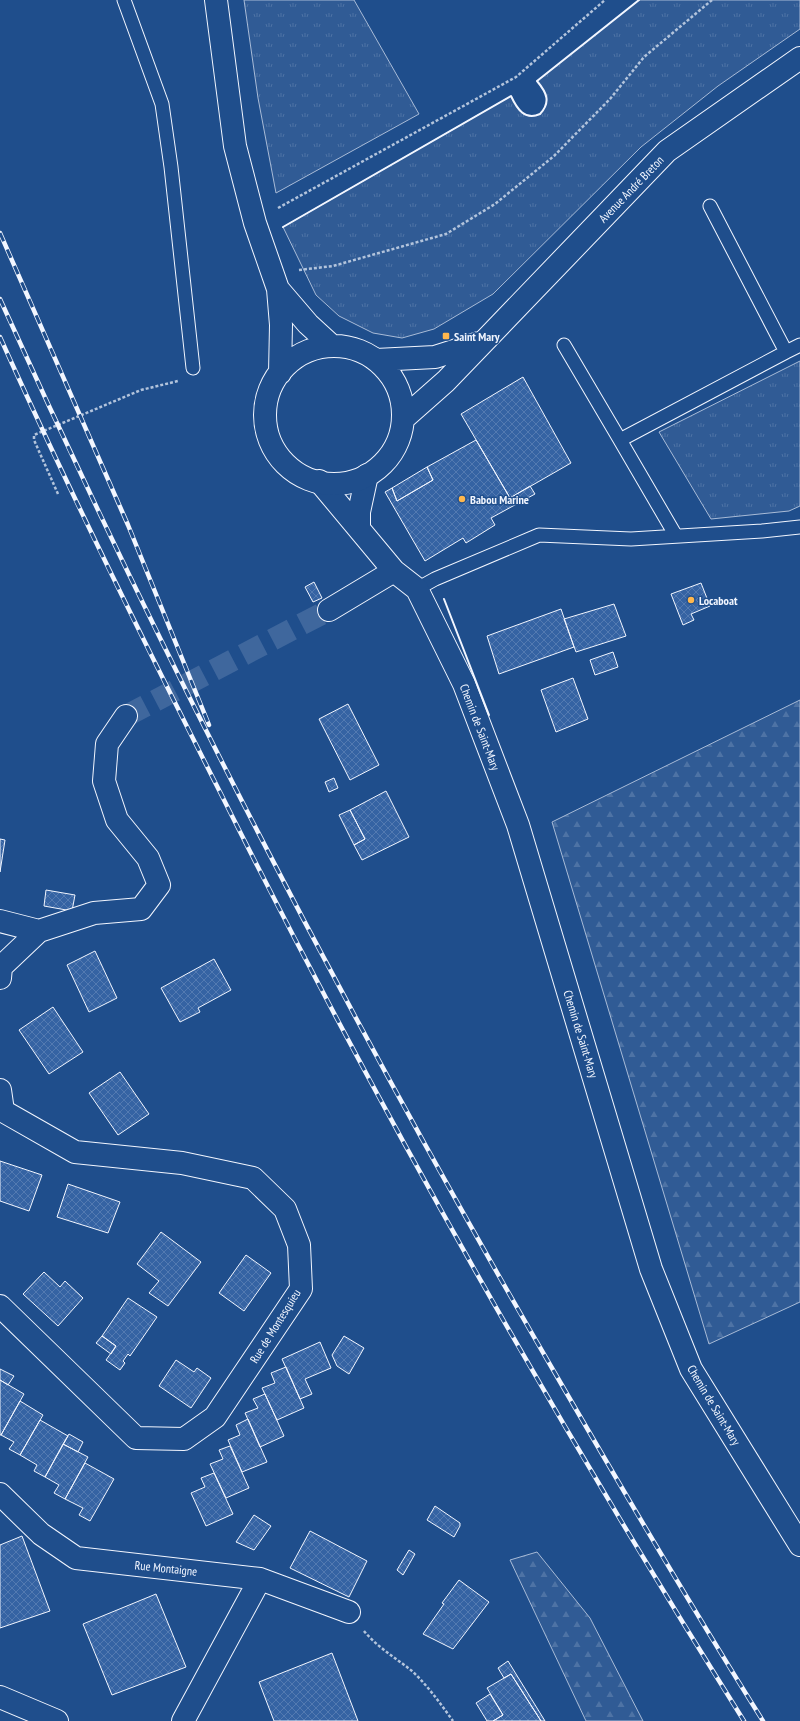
<svg xmlns="http://www.w3.org/2000/svg" width="800" height="1721" font-family="'PT Sans Narrow',sans-serif">
  <style>
    .grass { fill: url(#grass-tufts); stroke: #a8bbd7 }
    .forest { fill: url(#forest-firs); stroke: #a8bbd7 }
    .building { fill: url(#building-cross-hatch); stroke: #f2f6ff }
    .lines { fill: none; stroke-linecap: round; stroke-linejoin: round }
    .minor-tunnel { stroke: #3f679d; stroke-width: 22; stroke-dasharray: 22 11; stroke-linecap: butt }
    .service-casing { stroke: #f2f6ff; stroke-width: 15 }
    .minor-casing { stroke: #f2f6ff; stroke-width: 24 }
    .tertiary-casing { stroke: #f2f6ff; stroke-width: 24 }
    .path { stroke: #b3c4dc; stroke-width: 2.5; stroke-dasharray: 3 2; stroke-linecap: butt }
    .service { stroke: #1f4e8c; stroke-width: 13 }
    .minor { stroke: #1f4e8c; stroke-width: 22 }
    .tertiary { stroke: #1f4e8c; stroke-width: 22 }
    .rail-casing { stroke: #f2f6ff; stroke-width: 4.5 }
    .rail { stroke: #1f4e8c; stroke-width: 3; stroke-dasharray: 9; stroke-linecap: butt }
    .wall { stroke: #f2f6ff; stroke-width: 2 }
    .poi-dot { fill: #ffb74d; stroke: #1f4e8c; stroke-width: 1.5 }
    .labels { text-anchor: middle; dominant-baseline: central; stroke-width: 3; stroke-linejoin: round; paint-order: stroke }
    .street-label { font-size: 12px; fill: #f2f6ff; stroke: #1f4e8c }
    .poi-label { font-size: 12px; font-weight: bold; fill: #f2f6ff; stroke: #1f4e8c; text-anchor: start }
  </style>
  <defs>
    <pattern id="grass-tufts" width="24" height="20" patternUnits="userSpaceOnUse"><rect width="24" height="20" fill="#305b95"/><path d="M3 7l-1-3M5 7V3M7 7l1-3M15 17l-1-3M17 17v-4M19 17l1-3" fill="none" stroke="#4e73a5"/></pattern>
    <pattern id="forest-firs" width="22" height="20" patternUnits="userSpaceOnUse"><rect width="22" height="20" fill="#305b95"/><path d="M5 1l3.5 6h-7zM16 11l3.5 6h-7z" fill="#4e73a5"/></pattern>
    <pattern id="building-cross-hatch" width="8" height="8" patternUnits="userSpaceOnUse"><rect width="8" height="8" fill="#3563a3"/><path d="M0 0l8 8M0 8l8-8" fill="none" stroke="#537ab1"/></pattern>
  </defs>
  <rect width="100%" height="100%" fill="#1f4e8c"/>
  <path class="grass" d="M244 0H354L419 114 276 193 258 98Z
    M639 0H800V29L718 86 641 147 493 294 434 329 402 338 373 333 339 316 316 295 283 227 511 96C517 109 525 121 540 114 551 102 547 93 537 81Z
    M800 361V506L789 511 711 519 659 432Z"/>
  <path class="forest" d="M800 700V1302L709 1344 552 822Z
    M537 1552 590 1618 643 1721H586L510 1560Z"/>
  <path class="building" d="M523 377 571 463 510 498 461 414Z
    M476 440 510 498 530 486 535 494 491 518 495 525 466 543 463 538 425 561 385 492 392 488 397 501 433 480 427 467Z
    M427 467 433 480 397 501 392 488Z
    M314 582 322 598 313 602 305 587Z
    M701 583 710 606 691 614 694 620 683 625 671 594Z
    M614 604 626 636 576 652 564 619Z
    M561 609 574 647 499 674 487 636Z
    M613 652 618 667 595 675 590 660Z
    M573 678 588 719 556 732 541 690Z
    M348 704 379 765 350 780 319 719Z
    M334 778 338 788 329 792 325 782Z
    M386 791 409 837 362 860 354 845 365 839 350 810Z
    M350 810 365 839 354 845 339 815Z
    M0 839 5 840 0 872Z
    M46 890 75 895 72 911 44 906Z
    M95 951 117 998 89 1012 67 965Z
    M214 959 231 990 198 1008 200 1012 180 1022 161 988Z
    M53 1007 83 1052 49 1074 19 1030Z
    M120 1072 149 1114 118 1135 89 1093Z
    M0 1161 42 1175 29 1211 0 1201Z
    M68 1184 120 1202 108 1233 57 1217Z
    M161 1232 201 1262 168 1306 149 1293 159 1281 137 1264Z
    M246 1255 271 1273 244 1311 219 1293Z
    M44 1272 60 1287 65 1281 83 1298 58 1326 23 1294Z
    M128 1298 157 1317 130 1356 128 1354 123 1361 125 1363 120 1370 106 1360 116 1346 102 1336Z
    M102 1336 116 1346 111 1354 96 1343Z
    M344 1336 364 1348 349 1374 337 1366 332 1355Z
    M320 1342 331 1368 305 1379 312 1394 300 1399 282 1359Z
    M176 1360 194 1372 197 1368 211 1378 191 1408 159 1386Z
    M286 1367 304 1408 277 1420 262 1388 275 1383 271 1373Z
    M0 1369 14 1376 8 1385 0 1380Z
    M0 1380 24 1394 1 1435H0Z
    M265 1394 284 1436 260 1447 245 1413 258 1408 253 1399Z
    M20 1401 43 1415 20 1455 9 1449 14 1442 1 1435Z
    M248 1419 267 1462 242 1472 228 1440 240 1435 236 1425Z
    M40 1420 68 1436 45 1477 34 1471 37 1465 20 1455Z
    M69 1434 83 1442 78 1452 63 1444Z
    M63 1444 88 1457 65 1499 54 1493 59 1485 45 1477Z
    M230 1446 249 1488 226 1498 210 1464 223 1459 219 1450Z
    M85 1463 114 1479 90 1521 79 1515 83 1508 65 1499Z
    M214 1473 233 1514 206 1526 191 1493 205 1487 201 1478Z
    M435 1506 460 1523V1526L454 1537 427 1520Z
    M254 1515 271 1526 254 1550 236 1542Z
    M310 1531 367 1561 349 1597 290 1568Z
    M22 1536 50 1611 0 1628V1545Z
    M409 1550 415 1554 403 1575 397 1570Z
    M459 1580 489 1602 453 1649 423 1634 444 1604 442 1603Z
    M156 1594 186 1667 112 1695 83 1624Z
    M332 1653 358 1721H274L259 1682Z
    M508 1661 545 1721H541L511 1674 504 1678 498 1668Z
    M511 1674 541 1721H493L503 1715 487 1688Z
    M490 1694 503 1715 493 1721H487L476 1703Z"/>
  <g class="lines">
    <path class="minor-tunnel" d="M126 716 329 610"/>
    <defs>
      <path id="service" d="M124 0 162 104 171 167 193 368
        M564 345 620 440
        M786 352 800 345
        M676 536 620 440 786 352 710 206
        M417 589 435 579 539 535 631 539 762 531 800 527"/>
      <path id="minor" d="M319 481 394 571 417 589 464 684 518 825 651 1269 691 1369 800 1545
        M359 528V512L367 475
        M329 610 394 571
        M0 921 39 931
        M0 978 1 967 39 931 94 913 141 909 159 885 148 858 117 820 104 781 107 744 126 716
        M0 1090 3 1111 75 1152 182 1163 253 1178 285 1209 299 1245 301 1289 215 1417 184 1439 136 1438 0 1306
        M0 1494 41 1534 76 1558 260 1579 349 1612
        M0 1697 57 1721
        M183 1721 260 1579"/>
      <path id="tertiary" d="M216 0 235 146 255 223 278 289 281 325 280 373
        M278 289 308 324 332 346
        M265 415a69 69 0 1 1 138 0a69 69 0 1 1-138 0Z
        M376 360 435 357 479 343
        M403 419 446 381 667 151 800 58"/>
    </defs>
    <use href="#service" class="service-casing"/>
    <use href="#minor" class="minor-casing"/>
    <use href="#tertiary" class="tertiary-casing"/>
    <path class="path" d="M278 208 516 77 605 0
      M299 270 333 266 446 234 495 204 554 156 610 99 644 57 712 0
      M58 494 34 440V435L141 390 178 381
      M364 1631C377 1647 396 1658 412 1671 428 1686 440 1703 453 1721"/>
    <use href="#service" class="service"/>
    <use href="#minor" class="minor"/>
    <use href="#tertiary" class="tertiary"/>
    <defs>
      <path id="rail" d="M0 233 128 525 209 725
        M0 299C168 671 357 1034 563 1387 628 1499 694 1611 763 1721
        M0 337C69 491 144 642 220 792 379 1110 555 1420 744 1721"/>
    </defs>
    <use href="#rail" class="rail-casing"/>
    <use href="#rail" class="rail"/>
    <path class="wall" d="M283 227 511 96C517 109 525 121 540 114 551 102 547 93 537 81L639 0
      M444 599 489 715"/>
  </g>
  <g class="poi-dot">
    <rect x="442" y="332" width="8" height="8" rx="2"/>
    <circle cx="462" cy="499" r="4"/>
    <circle cx="691" cy="600" r="4"/>
  </g>
  <g class="labels">
    <g class="street-label">
      <text transform="translate(631 189) rotate(-46)">Avenue André Breton</text>
      <text transform="translate(480 727) rotate(69)">Chemin de Saint-Mary</text>
      <text transform="translate(581 1034) rotate(73)">Chemin de Saint-Mary</text>
      <text transform="translate(275 1326) rotate(-58)">Rue de Montesquieu</text>
      <text transform="translate(714 1405) rotate(59)">Chemin de Saint-Mary</text>
      <text transform="translate(166 1568) rotate(6)">Rue Montaigne</text>
    </g>
    <g class="poi-label">
      <text x="454" y="336">Saint Mary</text>
      <text x="470" y="499">Babou Marine</text>
      <text x="699" y="600">Locaboat</text>
    </g>
  </g>
</svg>
